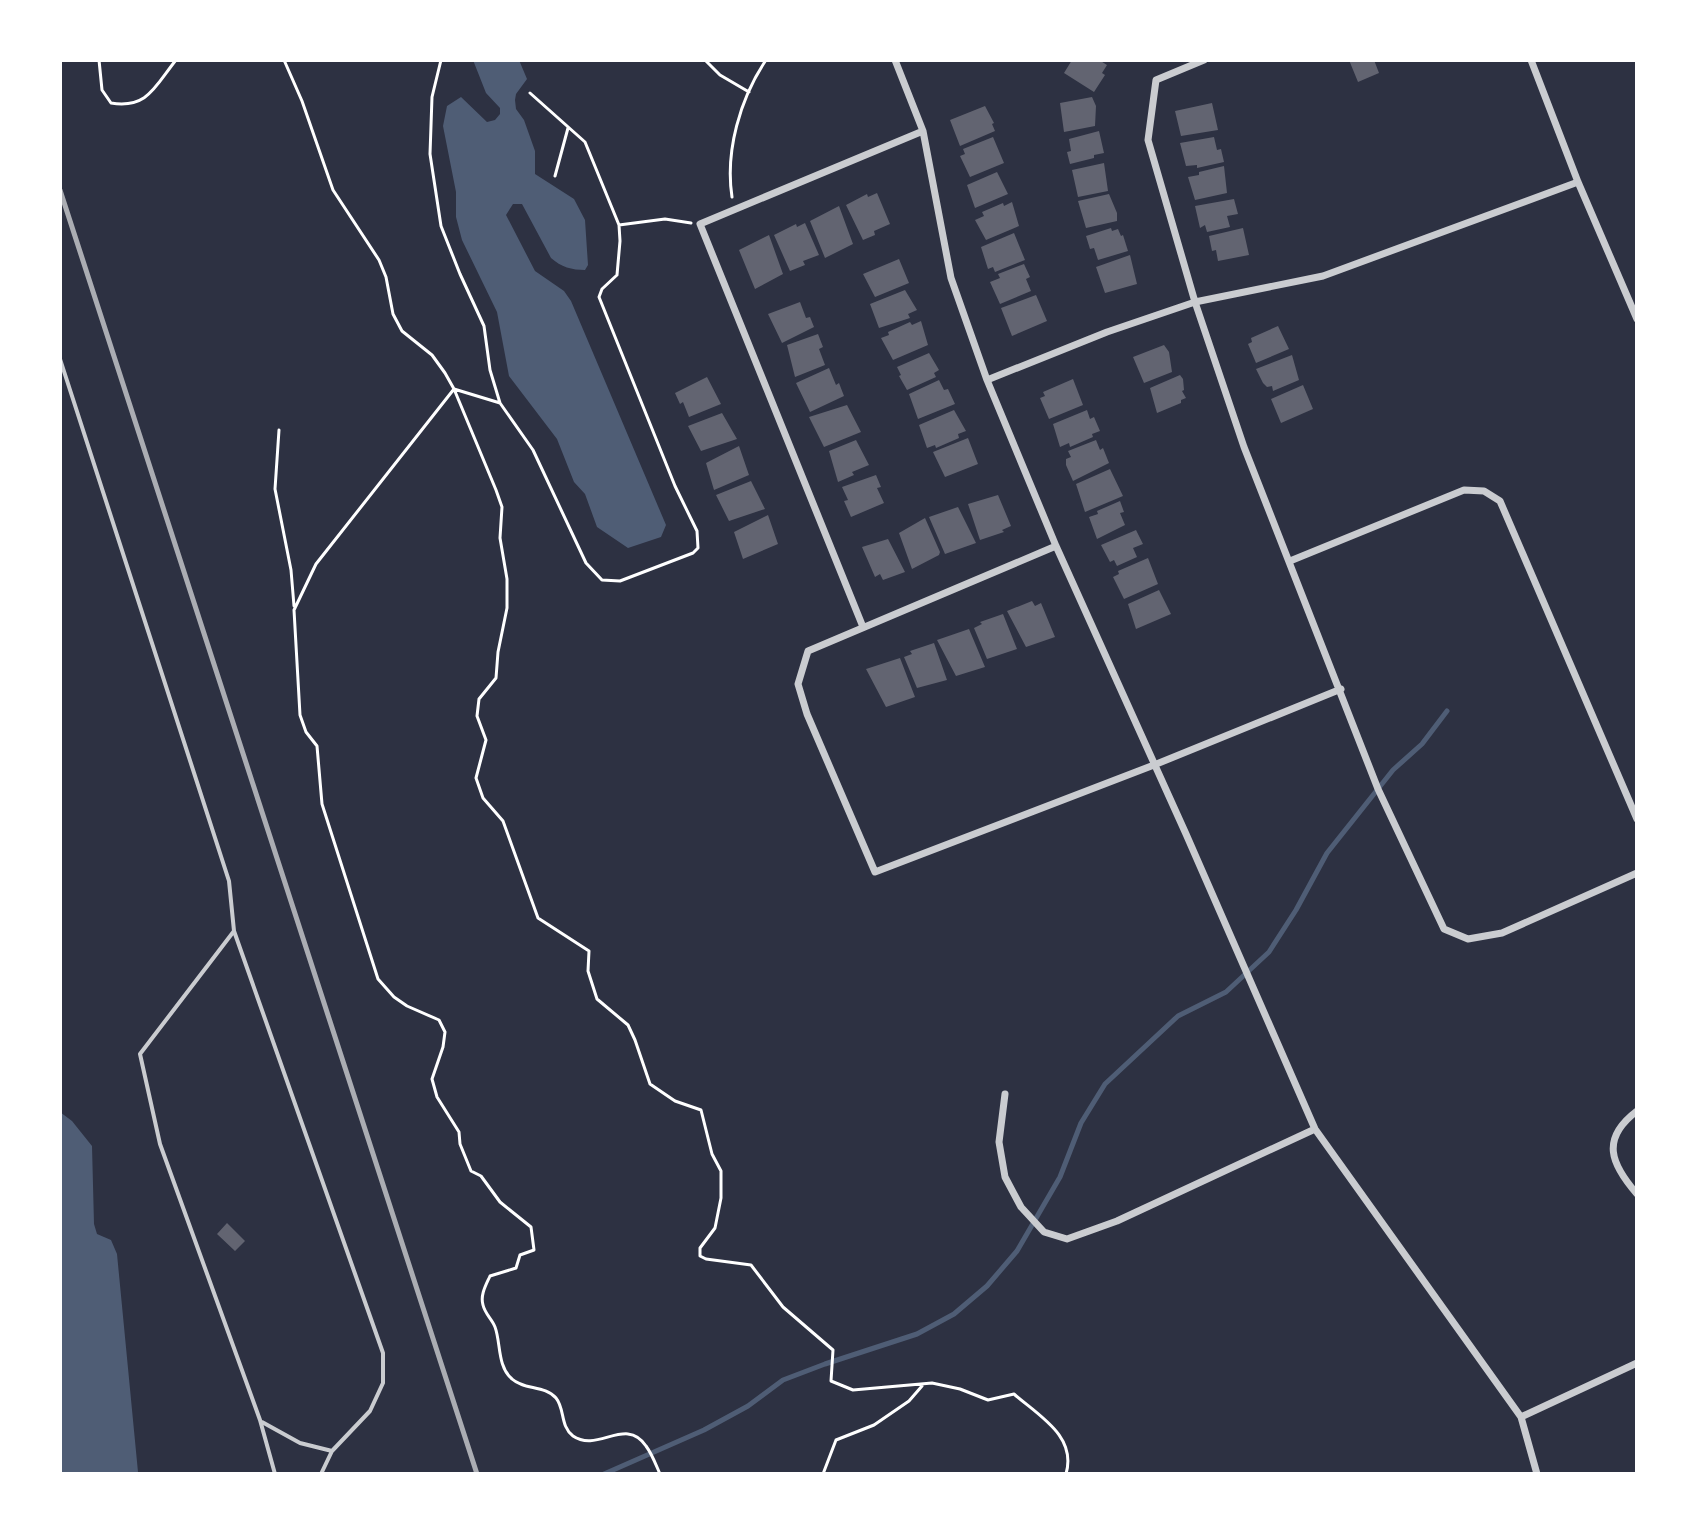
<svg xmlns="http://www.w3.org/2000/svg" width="1697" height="1534" font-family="Overpass,sans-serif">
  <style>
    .water { fill: #4f5d75 }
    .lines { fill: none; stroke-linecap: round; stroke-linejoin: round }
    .stream { stroke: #4f5d75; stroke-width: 5 }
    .building { fill: #626471 }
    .path { stroke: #fff; stroke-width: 3 }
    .service { stroke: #caccd0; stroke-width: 4 }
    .minor { stroke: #caccd0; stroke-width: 7 }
    .rail { stroke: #abadb3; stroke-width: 5 }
  </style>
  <rect width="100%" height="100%" fill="#2d3142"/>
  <path class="water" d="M473 60H519L527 79 516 94 515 100 516 109 524 120 535 151V174L574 199 585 220 588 265 585 270C572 270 561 267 551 258L522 204H513L506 215 535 271 564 291 571 301 666 525 661 537 628 548 597 527 585 494 574 482 557 439 509 376 497 312 462 240 456 217V192L443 126 447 106 461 97 487 122 495 120 500 114V108L486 93Z
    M60 1112 72 1121 92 1146 94 1224 97 1234 111 1240 117 1254 138 1472 140 1474H60Z"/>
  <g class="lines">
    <path class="stream" d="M604 1474 704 1430 748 1406 783 1380 825 1364 917 1334 954 1314 987 1286 1017 1251 1060 1177 1081 1123 1105 1084 1178 1016 1226 992 1269 952 1296 910 1327 853 1393 770 1422 744 1447 711"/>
  </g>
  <path class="building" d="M1072 60H1099L1107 65 1102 73 1105 75 1094 92 1064 73Z
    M1349 60H1374L1379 73 1358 82Z
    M1092 97 1096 106 1095 126 1064 132 1060 103Z
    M1212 103 1218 130 1181 136 1175 111Z
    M985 106 994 123 992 124 995 131 960 146 950 120Z
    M1099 131 1104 153 1094 155V158L1070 164 1067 152 1071 151 1069 139Z
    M993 137 1004 163 970 177 960 156 965 154 963 149Z
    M1214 137 1217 150 1221 149 1224 162 1197 168V165L1186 166 1180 143Z
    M1104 163 1108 191 1078 197 1072 170Z
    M1224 166 1227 193 1195 200 1188 177 1199 175V172Z
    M997 172 1008 194 975 208 967 185Z
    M877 193 890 224 874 231 875 235 863 240 846 205 867 194 868 197Z
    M1109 194 1117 213V221L1086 228 1078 201Z
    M1234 199 1238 214 1227 216 1230 227 1207 232 1205 225 1200 228 1195 206Z
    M1012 202 1019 226 986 240 975 220 984 216 982 212 1003 203 1004 206Z
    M839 206 853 244 825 258 810 221Z
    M805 223 819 255 803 261 805 265 790 271 774 235 796 224 797 227Z
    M1111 228 1112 231 1118 229 1121 236 1123 235 1128 251 1098 260 1094 248 1090 249 1086 236Z
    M1243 228 1249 255 1218 261 1216 250 1212 251 1209 236Z
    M1014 233 1025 260 995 272 993 267 988 269 981 247Z
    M769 235 783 274 755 289 739 250Z
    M1130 255 1137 284 1105 293 1096 267Z
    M899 259 909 283 875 297 863 274Z
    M1024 264 1030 277 1026 279 1031 291 1000 304 990 282 1000 278 998 274Z
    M905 290 917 310 908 314 910 318 879 328 870 304Z
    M1036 295 1047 321 1012 336 1001 308Z
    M800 302 806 318 810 317 814 327 782 343 768 314Z
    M921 321 928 345 893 360 881 338 889 335 888 332 910 322 912 325Z
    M1278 326 1289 349 1256 363 1248 344 1252 342 1251 338Z
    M818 334 823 347 819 349 825 365 795 377 787 345Z
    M1164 345 1169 352 1172 372 1144 383 1133 357Z
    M929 353 939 370 934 373 936 377 907 390 899 376 901 375 897 367Z
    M1292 355 1299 380 1273 391 1272 386 1267 387 1263 383 1256 369Z
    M829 368 836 385 839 383 844 396 810 412 796 383Z
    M1180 375 1183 379 1184 390 1182 391 1186 398 1181 400V403L1157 413 1150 388Z
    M707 377 721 404 689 417 683 402 680 404 675 393Z
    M1073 379 1083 405 1049 419 1040 398 1045 396 1043 392Z
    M939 380 944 390 948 389 955 404 918 419 909 394Z
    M1303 385 1313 409 1281 423 1271 399Z
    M847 405 861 432 824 447 809 417Z
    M954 410 966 431 958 434 959 438 936 448 935 445 927 448 919 425Z
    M1087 410 1090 419 1094 417 1100 431 1092 434 1093 437 1070 447 1069 443 1060 447 1053 424Z
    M722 413 737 439 701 451 688 426Z
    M968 438 978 464 945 477 933 452Z
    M856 440 869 465 852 472 854 475 838 482 829 451Z
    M1096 440 1100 450 1103 448 1109 463 1073 481 1066 465V459L1071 457 1068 451Z
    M739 446 749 475 714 490 706 463Z
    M1110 469 1123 496 1085 512 1076 484Z
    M876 475 881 487 877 488 884 503 851 517 844 501 848 500 842 487Z
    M751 481 765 509 729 521 716 495Z
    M998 495 1011 526 1002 530 1004 532 980 540 968 504Z
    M1120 501 1124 512 1120 513 1125 525 1097 539 1089 517 1098 514 1097 511Z
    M958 507 976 543 945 554 929 517Z
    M768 515 778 544 743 559 734 532Z
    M925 518 940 552 939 555 912 569 899 533Z
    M1136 530 1143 544 1133 548 1137 557 1117 566 1114 560 1110 562 1101 545Z
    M888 539 905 572 883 580 880 574 875 577 862 547Z
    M1148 558 1158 584 1124 599 1113 577 1119 574 1118 571Z
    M1159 590 1171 614 1136 629 1128 604Z
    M1032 601 1035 606 1041 603 1055 637 1026 647 1007 611Z
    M1003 614 1017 649 987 659 974 628 982 624 980 622Z
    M969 629 985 667 956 676 937 640Z
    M934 643 947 680 917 688 904 657 912 654 910 651Z
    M900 658 915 697 886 707 866 669Z
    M227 1223 245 1241 235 1251 217 1234Z"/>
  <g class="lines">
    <path class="path" d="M99 60 102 90 111 103C148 109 155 86 176 60
      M284 60 302 101 333 190 379 260 386 277 393 314 402 331 432 355 445 373 454 389 496 490 502 507 500 538 507 579V608L498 652 496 678 479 699 477 716 486 740 476 778 483 798 503 821 538 918 589 951 588 971 597 999 628 1025 635 1040 650 1084 675 1101 701 1110 712 1154 721 1171V1198L715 1228 700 1248V1256L706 1259 751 1265 783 1307 833 1350 831 1381 853 1390 932 1383 960 1389 988 1400 1014 1394C1039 1416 1077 1436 1066 1474
      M441 60 432 97 430 154 441 226 460 274 484 326 490 370 500 403
      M705 60 720 75 749 92
      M530 93 585 142 619 225
      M555 176 568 128
      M732 197C725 151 740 99 766 60
      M454 389 316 564 294 610 300 715 306 732 317 746 322 804 378 979 394 997 407 1006 439 1020 445 1032 443 1047 432 1079 437 1097 459 1132 460 1144 471 1171 481 1176 500 1202 531 1227 534 1250 520 1255 516 1268 490 1276C486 1285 480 1295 483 1305 485 1314 492 1319 495 1327 501 1343 497 1366 512 1379 524 1390 545 1385 556 1398 565 1409 560 1426 573 1436 598 1453 626 1416 646 1446 652 1454 656 1465 660 1474
      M454 389 500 403 533 450 586 563 602 580 620 581 693 553 698 548 697 531 675 486 599 297 602 289 617 275 620 241 619 225 665 219 691 223
      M279 430 275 489 291 570 294 606
      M823 1474 836 1440 874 1425 909 1401 922 1386"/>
    <path class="service" d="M60 359 229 881 234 931 383 1353V1383L370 1411 332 1451 321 1474
      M234 931 140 1054 160 1144 260 1420 275 1474
      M262 1422 300 1443 332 1451"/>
    <path class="minor" d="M895 60 923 131 951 278 987 380 1056 546 1186 834 1315 1129 1521 1417 1537 1474
      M1204 60 1156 80 1148 140 1195 302 1244 447 1378 789 1444 929 1468 939 1502 933 1637 873
      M1531 60 1578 182 1637 319
      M987 380 1107 332 1195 302 1323 276 1578 182
      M1056 546 808 651 798 684 807 714 875 872 1154 765 1341 689
      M1290 561 1464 490 1484 491 1500 501 1637 819
      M863 627 700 224 923 131
      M1005 1094 999 1142 1005 1177 1021 1207 1044 1232 1067 1239 1117 1221 1315 1129
      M1637 1111C1600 1139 1611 1164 1637 1194
      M1521 1417 1637 1363"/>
    <path class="rail" d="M60 190 477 1474"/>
  </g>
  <rect width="1697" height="1534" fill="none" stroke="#ffffff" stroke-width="124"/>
</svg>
